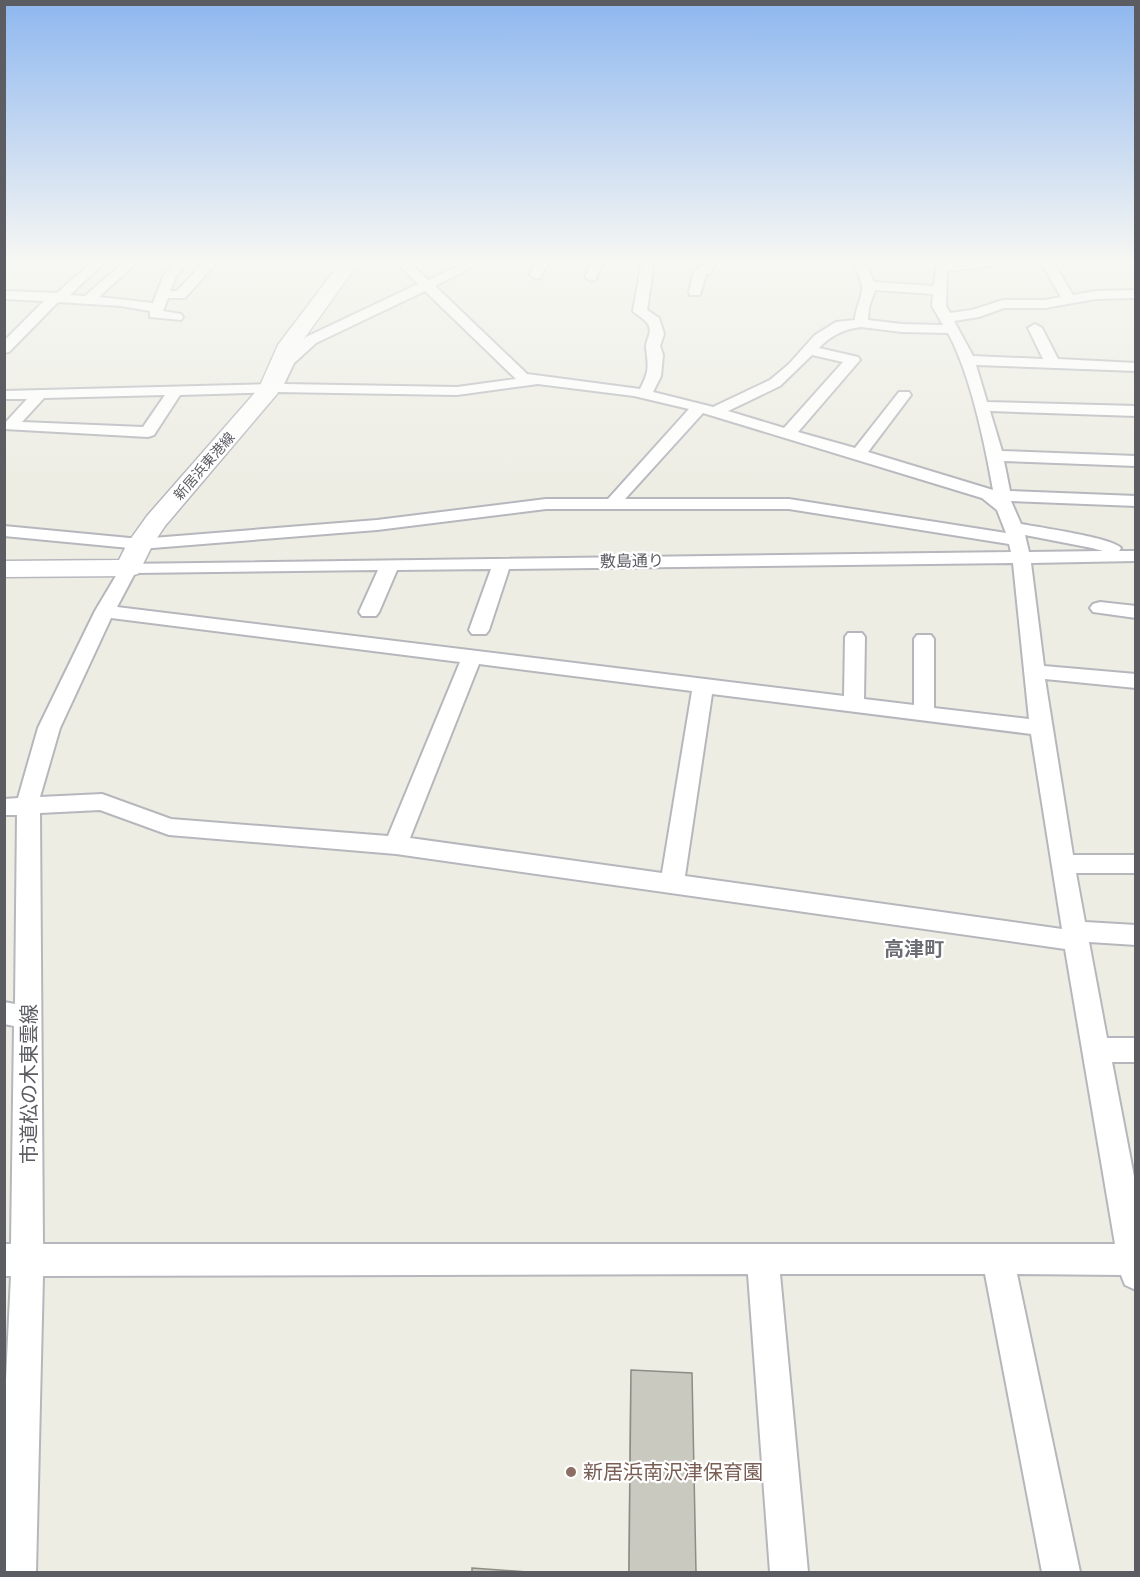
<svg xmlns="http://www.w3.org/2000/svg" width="1140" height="1577" font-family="Poppins,'Noto Sans JP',sans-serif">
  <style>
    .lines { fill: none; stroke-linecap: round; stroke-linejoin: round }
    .minor-casing { stroke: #b6b7bd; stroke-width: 4 }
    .secondary-casing { stroke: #b7b8bf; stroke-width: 3 }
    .minor { fill: #fff; fill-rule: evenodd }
    .secondary { fill: #fff; fill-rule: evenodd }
    .wall { fill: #adada5 }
    .building { fill: #c9c9c0; stroke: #8d8d86; stroke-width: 1.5 }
    .education-dot { fill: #8d6e63; stroke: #fff; stroke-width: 2 }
    .labels { text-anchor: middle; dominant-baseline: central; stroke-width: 4.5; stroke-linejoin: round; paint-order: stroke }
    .far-street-label { font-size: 14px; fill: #5c5d63; stroke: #fff }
    .street-label { font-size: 16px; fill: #5c5d63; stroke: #fff }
    .quarter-label { font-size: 20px; font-weight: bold; fill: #6d6e75; stroke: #fff }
    .near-street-label { font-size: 20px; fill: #5c5d63; stroke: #fff }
    .near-education-label { font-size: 20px; fill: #785e54; stroke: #fff; text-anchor: start }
  </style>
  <rect width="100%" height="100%" fill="#edede4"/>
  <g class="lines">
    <defs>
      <path id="minor" d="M92 262H105L70 295 85 296 124 262H137L99 297 153 303 164 275 176 262H189L176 276 170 291H177L204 262H217L185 298H168L163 311 181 314 183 317 181 320 150 317V311L121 306 58 302 9 352 4 353V341L44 301 4 299V291L57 293Z
        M396 262H409L428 280 467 262H482L435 286 527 374 640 389C650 370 648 366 646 347 646 339 653 332 648 324 645 319 637 315 633 311L642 262H654L647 310 659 318 664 334 660 346 663 355 661 376 653 392 713 407 770 380 789 364 815 335 836 322 855 320C855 308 864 295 862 285 861 278 856 269 853 262H865L874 282 934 286 937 265 962 262H997L991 266 947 271 946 306 950 313 972 310 1003 300H1045L1061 297 1041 262H1053L1073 295 1096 291 1136 290V298L1096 299 1045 308H1004L979 317 954 321 973 356 1043 359 1028 328 1035 324 1042 328 1058 359 1136 363V371L976 365 987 402 1136 406V416L990 411 1002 451 1136 456V466L1004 461 1010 491 1136 496V506L1011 501 1021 524C1038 527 1113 538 1121 548L1119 551H1136V561L1031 563 1044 666 1136 674V688L1045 679 1073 855H1136V873H1076L1085 922 1136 925V945L1089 942 1107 1038H1136V1062H1112L1136 1187V1290L1125 1285 1121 1275 1017 1274 1080 1572H1042L985 1274H780L808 1572H770L748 1274 43 1276 36 1572H4V1421L11 1276H4V1244H11L14 1026 4 1024V1002L15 1004 17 815H4V799L18 798 38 728 95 611 123 564 1011 552 1009 544 789 509H546L377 530 140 549 4 536V526L140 539 377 520 546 499H608L689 409 634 396 538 384 457 395 276 392 180 395 154 435 148 437 4 429 5 423 27 399H4V391L274 384 272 381 283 358 306 337 418 284ZM875 290 933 294 932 306 943 325 902 324 868 320 869 307ZM425 291 516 379 457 387 284 384 294 363 316 343ZM861 327 902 332 948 333C970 373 985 444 993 490L868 452 911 395 909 392H899L855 448 798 432 860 360 858 357 819 348C831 335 844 329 861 327ZM812 355 843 362 784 428 728 411 780 386ZM165 395 143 427 22 422 44 398ZM703 413 982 498 997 510 1006 533 789 499H625ZM1025 535 1092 548 1103 551 1029 552ZM1013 563 1029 719 934 708V639L931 635H917L914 639V705L864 699 865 637 862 633H848L845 637 844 696 117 607 135 573 378 570 359 612 362 616H376L379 612 397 570 491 569 469 630 472 634H486L489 630 509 569ZM111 618 460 662 388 836 171 819 102 794 40 797 60 728ZM479 664 692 691 662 873 410 838ZM712 694 1031 734 1062 929 685 876ZM100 810 169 835 396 854 1065 949 1115 1244H43L40 813Z
        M537 262H549L540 278 536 279 530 275Z
        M592 262H604L595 280 591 281 585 277Z
        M704 262H716L711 273 706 274 700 295H690L689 292 694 271 702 267Z
        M1100 602 1136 606V618L1093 612 1090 608 1093 604Z"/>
      <path id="secondary" d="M341 262H359L298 347 277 394 165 526 153 544 138 574 129 576 4 577V561L119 560 127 544 147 516 259 388 278 345Z"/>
    </defs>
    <use href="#minor" class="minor-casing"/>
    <use href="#secondary" class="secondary-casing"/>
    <use href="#minor" class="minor"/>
    <use href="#secondary" class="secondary"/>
  </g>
  <path class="wall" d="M631 1370 696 1572H628L630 1384Z"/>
  <path class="building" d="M631 1370 692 1373 696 1572H629Z
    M472 1568 528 1572H472Z"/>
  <linearGradient id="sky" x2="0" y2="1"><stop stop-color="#8eb7ef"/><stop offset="0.54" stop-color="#f7f7f3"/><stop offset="1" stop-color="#f7f7f3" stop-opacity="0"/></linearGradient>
  <rect width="1140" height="483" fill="url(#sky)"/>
  <circle class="education-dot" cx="571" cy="1472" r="6"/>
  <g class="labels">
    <g class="far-street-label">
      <text transform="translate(204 466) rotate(-49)">新居浜東港線</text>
    </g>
    <g class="street-label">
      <text transform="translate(632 561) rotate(-1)">敷島通り</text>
    </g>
    <g class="quarter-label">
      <text x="914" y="949">高津町</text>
    </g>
    <g class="near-street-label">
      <text transform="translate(29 1084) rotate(-90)">市道松の木東雲線</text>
    </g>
    <g class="near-education-label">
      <text x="583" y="1472">新居浜南沢津保育園</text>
    </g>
  </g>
  <rect width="1140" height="1577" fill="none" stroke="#5c5d63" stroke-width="12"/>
</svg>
